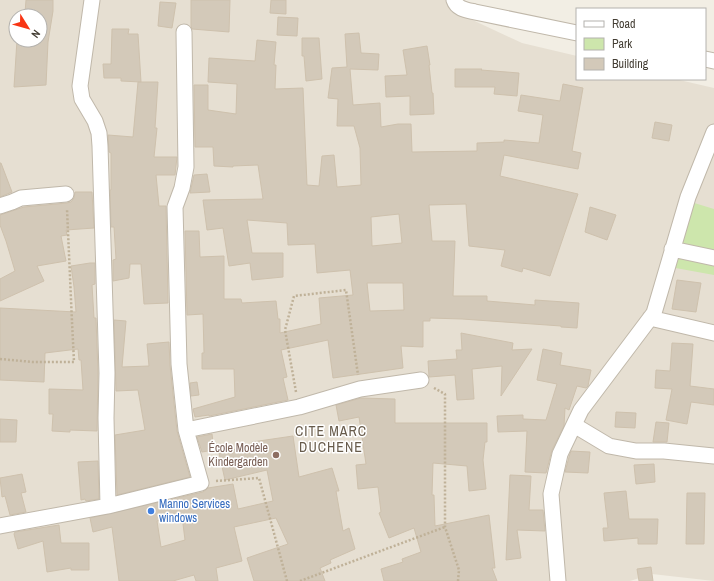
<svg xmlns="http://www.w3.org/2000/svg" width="714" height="581" font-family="'Archivo Narrow',sans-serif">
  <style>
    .residential { fill: #e6dfd2; fill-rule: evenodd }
    .green { fill: #cde6ac }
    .building { fill: #d3c9b9; stroke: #cec1ad; fill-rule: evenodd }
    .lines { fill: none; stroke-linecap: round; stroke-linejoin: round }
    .street-casing { stroke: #c0b8aa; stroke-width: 17 }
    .path { stroke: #bfb198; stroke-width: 2.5; stroke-dasharray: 2 2; stroke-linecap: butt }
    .street { stroke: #fff; stroke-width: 15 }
    .education-dot { fill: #8d6e63; stroke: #fff; stroke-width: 1.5 }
    .shop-dot { fill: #3f7fe0; stroke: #fff; stroke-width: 1.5 }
    .labels { text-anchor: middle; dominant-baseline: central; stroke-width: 3; stroke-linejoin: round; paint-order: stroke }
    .education-label { font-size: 12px; fill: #785e54; stroke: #fff; text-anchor: end }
    .shop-label { font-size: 12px; fill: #366cbe; stroke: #fff; text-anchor: start }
    .quarter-label { font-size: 14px; letter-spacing: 1px; fill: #675b4b; stroke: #fff }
  </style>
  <rect width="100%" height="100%" fill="#f2eee4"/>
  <path class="residential" d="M0 0H448L449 9 522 43 577 56V79H675L714 88V581L652 574 630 581H0ZM16 16H40V40H16Z"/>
  <path class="green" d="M691 202 714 209V275L670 267Z"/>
  <path class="building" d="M26 0H53V11L48 42 46 85 14 87 17 40H40V16H21V13H25Z
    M191 0H230L229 32 192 29 191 26Z
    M271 0H286V14L270 13Z
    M160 2 176 3 172 28 158 26Z
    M278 17 298 18 297 36 277 35Z
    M112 29H129L128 34H138L141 82 121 81V78H104L103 64H111Z
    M359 33 361 53 379 54 378 70 350 69 353 105 380 103 381 127 398 124H411L412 152 477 151V143L504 142V140L539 143 543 115 518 111 521 95 560 101 563 84 583 88 572 151 581 153 578 169 504 155 500 176 578 194 550 276 523 268 522 272 501 266 505 250 469 246 466 204 429 205 432 241H455L453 296H487V301L535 305V300L579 303 577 328 561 327V326L462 319 430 318V321H423V347L401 346 403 368 333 378 328 340 281 350 287 377 283 378 288 400 209 416V415L195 417 193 409 235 397 234 369H202V353H204L203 314 187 315 185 231H199L200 257 224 256V299H241L242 303 276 301 278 319H280V333L321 324 319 298 353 295 350 270 317 273 315 244 288 245 287 223 247 220 252 253H283V277L252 280 250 263 229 266 223 228 207 230 203 200 263 199 258 165 233 166V167L214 166 213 147H195L194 85H208V110L236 114 237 84 208 82 209 58 255 61 257 40 276 42 274 65H276L275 89 303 88 307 185 319 186 322 156 334 155 337 187 361 185 360 148 354 126H337L338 99 328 98 332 68 347 67 345 34ZM399 214 402 243 372 246 371 217ZM367 283H403L404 310 370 311Z
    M302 38H319L322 79 306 81 304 56H302Z
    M427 46 430 65H429L432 93H433L434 114 410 115V96L386 97 385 76 407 75 403 50Z
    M455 69H482L481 70 519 73 517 96 494 94 495 87H455Z
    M138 82H158L155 128H157L154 157H177L175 175H156L159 206H166L168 303 144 304 141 264H130L129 278 113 281V260L116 259 114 227H111L110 190H111V153L109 152 108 135 133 137Z
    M655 122 672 125 669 141 652 138Z
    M0 163H1L12 192 0 197Z
    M207 174 210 192 190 193 194 175Z
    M75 192H92L94 228 66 230 67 235 61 236 66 261 37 266 44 281 0 301V279L15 271 6 241 0 225V215L24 207 67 203 71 202 74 198Z
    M590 207 616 215 607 240 585 232Z
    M90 263H95V284L92 285 94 318H96L98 373 97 431 70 430V432L52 431 53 414H49V389L83 390 81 360H79L78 349 45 353 44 382 0 380V308L76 312 74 287 71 266Z
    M677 280 701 283 696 312 672 309Z
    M114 320 126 321 122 367 149 366 147 344 169 342 170 365 177 431 190 477 117 495 115 435 145 430 138 390 116 391Z
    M461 333 513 343 512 350 532 349 501 396 502 366 472 369 474 399 457 400 455 375 429 377 428 361 457 359 456 350H462Z
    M672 343 693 344 690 386 714 389V405L691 402 687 424 666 420 672 389 655 388 656 370 670 371Z
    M543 349 562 353 560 365 591 370 588 386 586 388 577 386 569 410 565 408 564 426 552 450 546 473 525 472 527 431 498 432 497 416 523 415V419L546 420 557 384 537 380Z
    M197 382 199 395 191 396 190 383Z
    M361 398 395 399V423H487V442H485L483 460 486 489 469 491 467 466 433 463 432 495H434L435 526 489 515 495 568H492L497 581H384L381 569 403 562 402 559 421 552 414 528 389 538 379 513 381 512 378 487 358 489 356 465 366 464 359 417 339 421 336 405Z
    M616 412 636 413 635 428 615 427Z
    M0 419 17 420 16 442H0Z
    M656 422 669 423 667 442H653Z
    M212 434 214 450 202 452 197 437Z
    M293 436 299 477 332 468 339 491H336L343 531 349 528 355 549 330 560 331 563 320 568 325 581H254L247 558 288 544 276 518 234 527 242 561 216 568 218 581H196L194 575 173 581H119L112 527 93 532 90 518 203 492 208 488 233 484 238 509 273 501 267 470 225 480 219 453 253 445 252 442ZM182 516 185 540 161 547 157 521Z
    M571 451 590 452 588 473 565 472 569 457Z
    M98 461 99 499 86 501 85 499 81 500 78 462Z
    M654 464 655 482 636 484 634 465Z
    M22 474 26 492 21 493 26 512 10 515 5 496 2 497 0 478Z
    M510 475 531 476 529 510H543L545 531 517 530 521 558 506 560Z
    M626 491 629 519H658L657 544H638V538L604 541 603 528H608L604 493Z
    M687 493H705L704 544H686Z
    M59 525 61 543H89V570H71V568L47 572 43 541 18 549 14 534 15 532Z
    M651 567 653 581H639L637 569Z"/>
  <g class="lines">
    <defs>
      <path id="street" d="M92 0 80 86 82 99 95 121 99 133 100 146 107 373 106 418 108 506
        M454 0C457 9 466 10 475 12L577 33
        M705 59 714 61
        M0 206 12 202 21 198 66 194
        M672 249 714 258
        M650 318 714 333
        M574 425 609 446 636 451H664L714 456
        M186 430 299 407 360 389 421 380
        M0 526 108 506 201 483 186 430 179 364 175 207 182 188 186 167 184 32
        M558 581 551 494 560 454 581 410 654 313 688 197 714 132"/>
    </defs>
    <use href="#street" class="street-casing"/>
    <path class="path" d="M0 359 33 362H74L72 322 67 209
      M434 388 445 394V527L459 570 458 581
      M296 392 285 330 294 296 346 290 358 375
      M216 481 259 478 287 581
      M300 581 445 527"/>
    <use href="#street" class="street"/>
  </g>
  <circle class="education-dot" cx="276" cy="455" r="4"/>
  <circle class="shop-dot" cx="151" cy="511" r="4"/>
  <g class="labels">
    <g class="education-label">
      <text x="268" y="448">École Modèle<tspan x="268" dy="14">Kindergarden</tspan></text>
    </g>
    <g class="shop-label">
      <text x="159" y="504">Manno Services<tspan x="159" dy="14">windows</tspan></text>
    </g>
    <g class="quarter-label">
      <text x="331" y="431">CITE MARC<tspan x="331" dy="16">DUCHENE</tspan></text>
    </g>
  </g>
  <rect x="576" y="8" width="130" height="72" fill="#ffffff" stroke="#b4b2ae"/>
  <rect x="584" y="21" width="20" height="6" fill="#ffffff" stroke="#b4b2ae"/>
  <text x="612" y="28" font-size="12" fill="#443e34">Road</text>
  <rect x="584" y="38" width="20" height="12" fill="#cde6ac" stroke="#b4b2ae"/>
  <text x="612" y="48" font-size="12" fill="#443e34">Park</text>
  <rect x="584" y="58" width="20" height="12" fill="#d3c9b9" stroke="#b4b2ae"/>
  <text x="612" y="68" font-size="12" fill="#443e34">Building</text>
  <g transform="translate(28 28) rotate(127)"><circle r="19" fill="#ffffff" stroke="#b4b2ae"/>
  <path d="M0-3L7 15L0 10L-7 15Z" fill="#f83514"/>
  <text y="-6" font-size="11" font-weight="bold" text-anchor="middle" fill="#443e34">N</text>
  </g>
</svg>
